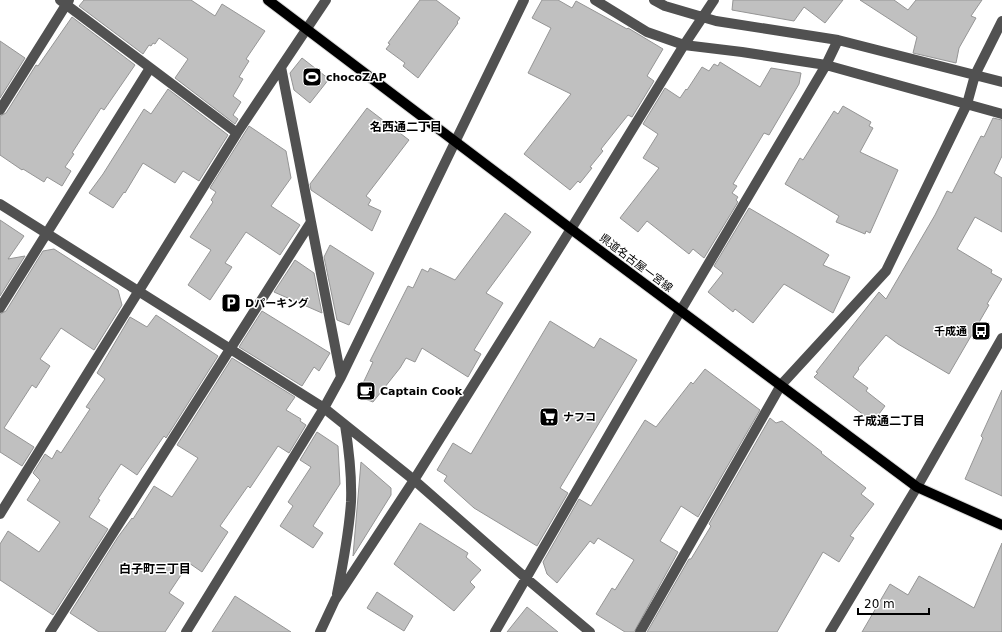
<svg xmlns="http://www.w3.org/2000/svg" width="1002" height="632" font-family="'DejaVu Sans','Noto Sans JP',sans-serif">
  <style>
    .building { fill: #c0c0c0; stroke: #959595 }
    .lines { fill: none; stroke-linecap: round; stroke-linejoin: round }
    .major-casing { stroke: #dbdbdb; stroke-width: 12 }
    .minor { stroke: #515151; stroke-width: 10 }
    .major { stroke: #000; stroke-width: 10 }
    .labels { text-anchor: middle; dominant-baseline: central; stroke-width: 3; stroke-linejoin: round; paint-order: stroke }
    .poi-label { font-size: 11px; font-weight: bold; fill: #000; stroke: #fff; text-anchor: start }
    .street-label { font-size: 11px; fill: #000; stroke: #fff }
    .neighbourhood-label { font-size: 12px; font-weight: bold; fill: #000; stroke: #fff }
  </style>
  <rect width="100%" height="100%" fill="#fff"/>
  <path class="building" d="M84 0H191L215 16 222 4 265 31 246 59 249 61 239 77 243 79 233 96 241 102 233 115 238 119 235 124 175 78 188 59 159 38 155 44 153 43 151 46 149 45 143 54 79 6Z
    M420 0H436L460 18 457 22 458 23 418 78 403 66 405 63 386 49 390 44 388 43Z
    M542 0H558L572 8 576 1 627 29 628 28 663 49 647 76 654 81 632 117 628 115 601 149 603 151 590 167 592 168 580 183 578 181 570 190 524 154 571 94 528 73 551 28 532 18Z
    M733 0H843L825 23 804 7 794 21 732 10Z
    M860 0H894L908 10 916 0H982L971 16 976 18 959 48 956 63 913 53 917 37Z
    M72 17 135 65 104 110 101 108 72 153 74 154 65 167 71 171 62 186 47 177 44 182 23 169 22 170 0 155V116L6 113 36 65 38 66Z
    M0 41 25 58 0 98Z
    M302 58 329 79 310 103 294 90 290 73Z
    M720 62 760 87 771 68 801 73 799 84 769 135 764 133 733 184 737 186 732 193 738 197 736 200 738 202 704 258 693 249 689 254 647 221 638 232 620 218 659 168 643 158 658 134 643 124 665 88 680 98 686 89 687 90 702 67 709 71 714 64 718 66Z
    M168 89 228 135 199 181 183 171 175 183 143 163 125 193 124 192 113 208 89 193 103 174 144 109 151 114Z
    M843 106 871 122 869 126 873 128 860 152 898 170 870 233 866 231 865 234 836 222 839 216 785 184 800 158 803 160 834 111 838 114Z
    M367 108 409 140 366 196 371 200 368 205 381 211 372 231 311 190 310 184Z
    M993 118 1002 120V156L994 173 1002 178V232L975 217 957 249 992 270 991 273 1002 279 987 304 989 305 949 374 898 344 886 335 858 368 859 369 853 377 868 388 866 391 885 406 873 422 814 377 818 373 816 372 879 292 886 299 935 215 947 191 952 193 981 136 984 137Z
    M249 126 286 151 291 178 271 206 300 225 280 255 246 232 225 263 232 267 210 300 188 285 211 250 190 237 213 202 211 200 216 192 210 188Z
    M749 208 829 255 823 265 850 277 833 313 784 284 753 323 735 309 733 312 708 292 723 273 714 266Z
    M505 213 531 232 486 293 503 303 474 350 481 354 468 377 422 348 415 362 406 358 400 368 373 402 357 396 373 362 370 361 408 286 413 288 422 269 428 272 430 268 455 280Z
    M0 220 24 236 8 259 25 256 0 296Z
    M330 245 374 273 349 325 337 320 324 257Z
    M54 249 118 290 122 305 94 350 61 328 40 359 50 366 36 388 32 385 4 428 34 447 22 466 0 452V314L6 311 43 251Z
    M295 260 314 273 322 313 274 292Z
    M262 311 330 353 319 371 314 367 302 386 239 347Z
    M156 315 218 356 166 438 164 436 137 475 121 464 98 499 100 500 89 517 108 529 53 615 0 580V544L8 531 39 552 60 522 27 500 40 480 33 473 45 454 52 459 57 450 61 453 90 409 86 407 105 379 97 373 130 317 147 327Z
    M550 321 594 348 600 338 637 360 560 488 568 493 537 546 474 508 444 481 447 476 437 470 453 443 471 454Z
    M232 358 295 397 286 410 301 419 300 421 306 425 289 453 278 446 250 488 248 486 220 526 228 532 202 572 189 563 169 593 184 603 165 632H99L70 613 118 537 132 518 133 519 154 486 172 497 198 458 177 445Z
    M705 369 760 410 698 517 681 506 660 541 678 552 634 632H625L596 614 612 588 615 590 634 560 598 538 594 544 590 541 557 583 547 574 543 562 579 499 591 506 645 420 656 427 691 382 693 384Z
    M1002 390V496L965 479 983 438 981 436Z
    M770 418 776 423 782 421 822 452 821 453 866 488 861 494 874 504 850 536 854 538 839 562 823 552 777 632H647L689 559H691L711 526 709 524Z
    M317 432 338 446 340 484 313 526 323 533 313 548 280 526 293 506 288 502 311 467 300 460Z
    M361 462 391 488V495L353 556Z
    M420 523 468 553 466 557 481 570 470 582 475 587 454 611 394 564Z
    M1002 543V632H862L890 584 908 595 919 576 974 608Z
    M377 592 413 616 404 631 367 608Z
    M235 596 291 632H212Z
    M527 607 558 632H507Z"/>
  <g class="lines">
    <defs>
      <path id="major" d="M268 0 571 229 917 487 1002 525"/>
    </defs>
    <use href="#major" class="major-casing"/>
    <path class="minor" d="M60 0 237 133
      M595 0 647 32 684 45 742 52 826 65 1002 114
      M654 0 665 6 716 21 838 40 1002 82
      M281 67 341 377
      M0 110 69 0
      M0 204 324 408 414 480 527 579 590 632
      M0 308 150 68
      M0 514 237 133 326 0
      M337 594C343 564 349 533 351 502 352 476 349 450 345 425
      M50 632 311 222
      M186 632 324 408 341 377 524 0
      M320 632 335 600 414 480 571 229 684 45 714 0
      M495 632 681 310 826 65 838 40
      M640 632 781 385 886 271 967 104 975 75 1002 21
      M830 632 917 487 1002 338"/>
    <use href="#major" class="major"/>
  </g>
  <defs>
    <symbol id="stadium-square" viewBox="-11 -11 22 22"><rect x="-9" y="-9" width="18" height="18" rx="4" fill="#000" stroke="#fff"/><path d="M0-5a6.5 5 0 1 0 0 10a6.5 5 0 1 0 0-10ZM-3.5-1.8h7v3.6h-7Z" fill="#fff"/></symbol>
    <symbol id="parking-square" viewBox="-11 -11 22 22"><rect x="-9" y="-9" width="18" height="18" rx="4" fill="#000" stroke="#fff"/><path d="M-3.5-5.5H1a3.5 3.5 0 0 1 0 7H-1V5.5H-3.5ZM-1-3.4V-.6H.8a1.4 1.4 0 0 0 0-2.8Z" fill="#fff"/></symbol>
    <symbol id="bus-square" viewBox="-11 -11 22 22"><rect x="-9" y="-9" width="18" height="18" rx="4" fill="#000" stroke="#fff"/><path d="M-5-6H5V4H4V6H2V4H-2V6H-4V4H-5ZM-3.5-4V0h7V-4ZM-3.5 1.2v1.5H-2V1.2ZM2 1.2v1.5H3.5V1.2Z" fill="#fff"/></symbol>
    <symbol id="cafe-square" viewBox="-11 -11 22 22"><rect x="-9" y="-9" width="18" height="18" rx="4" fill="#000" stroke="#fff"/><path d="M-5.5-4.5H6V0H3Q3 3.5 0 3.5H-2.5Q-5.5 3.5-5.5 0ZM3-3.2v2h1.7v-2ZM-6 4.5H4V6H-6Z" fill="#fff"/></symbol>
    <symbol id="supermarket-square" viewBox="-11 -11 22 22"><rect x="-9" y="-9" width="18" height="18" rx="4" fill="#000" stroke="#fff"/><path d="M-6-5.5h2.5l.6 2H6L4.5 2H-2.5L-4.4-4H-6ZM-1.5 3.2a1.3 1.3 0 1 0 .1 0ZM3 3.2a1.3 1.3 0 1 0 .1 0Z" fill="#fff"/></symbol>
  </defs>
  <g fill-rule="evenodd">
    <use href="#stadium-square" x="301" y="66" width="22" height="22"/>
    <use href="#parking-square" x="220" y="292" width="22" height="22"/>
    <use href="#bus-square" x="970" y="320" width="22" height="22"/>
    <use href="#cafe-square" x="355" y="380" width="22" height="22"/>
    <use href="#supermarket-square" x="538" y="406" width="22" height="22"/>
  </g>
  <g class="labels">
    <g class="poi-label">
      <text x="326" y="77">chocoZAP</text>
      <text x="245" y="303">Dパーキング</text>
      <text x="967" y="331" text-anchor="end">千成通</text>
      <text x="380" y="391">Captain Cook</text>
      <text x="563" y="417">ナフコ</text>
    </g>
    <g class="street-label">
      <text transform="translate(636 263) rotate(37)">県道名古屋一宮線</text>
    </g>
    <g class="neighbourhood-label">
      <text x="406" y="127">名西通二丁目</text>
      <text x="889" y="421">千成通二丁目</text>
      <text x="155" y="569">白子町三丁目</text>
    </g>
  </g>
  <path d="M858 608v6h71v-6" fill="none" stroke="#000000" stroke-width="2"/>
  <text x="864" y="608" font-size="12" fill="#000000" stroke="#ffffff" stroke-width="3" paint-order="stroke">20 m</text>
</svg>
